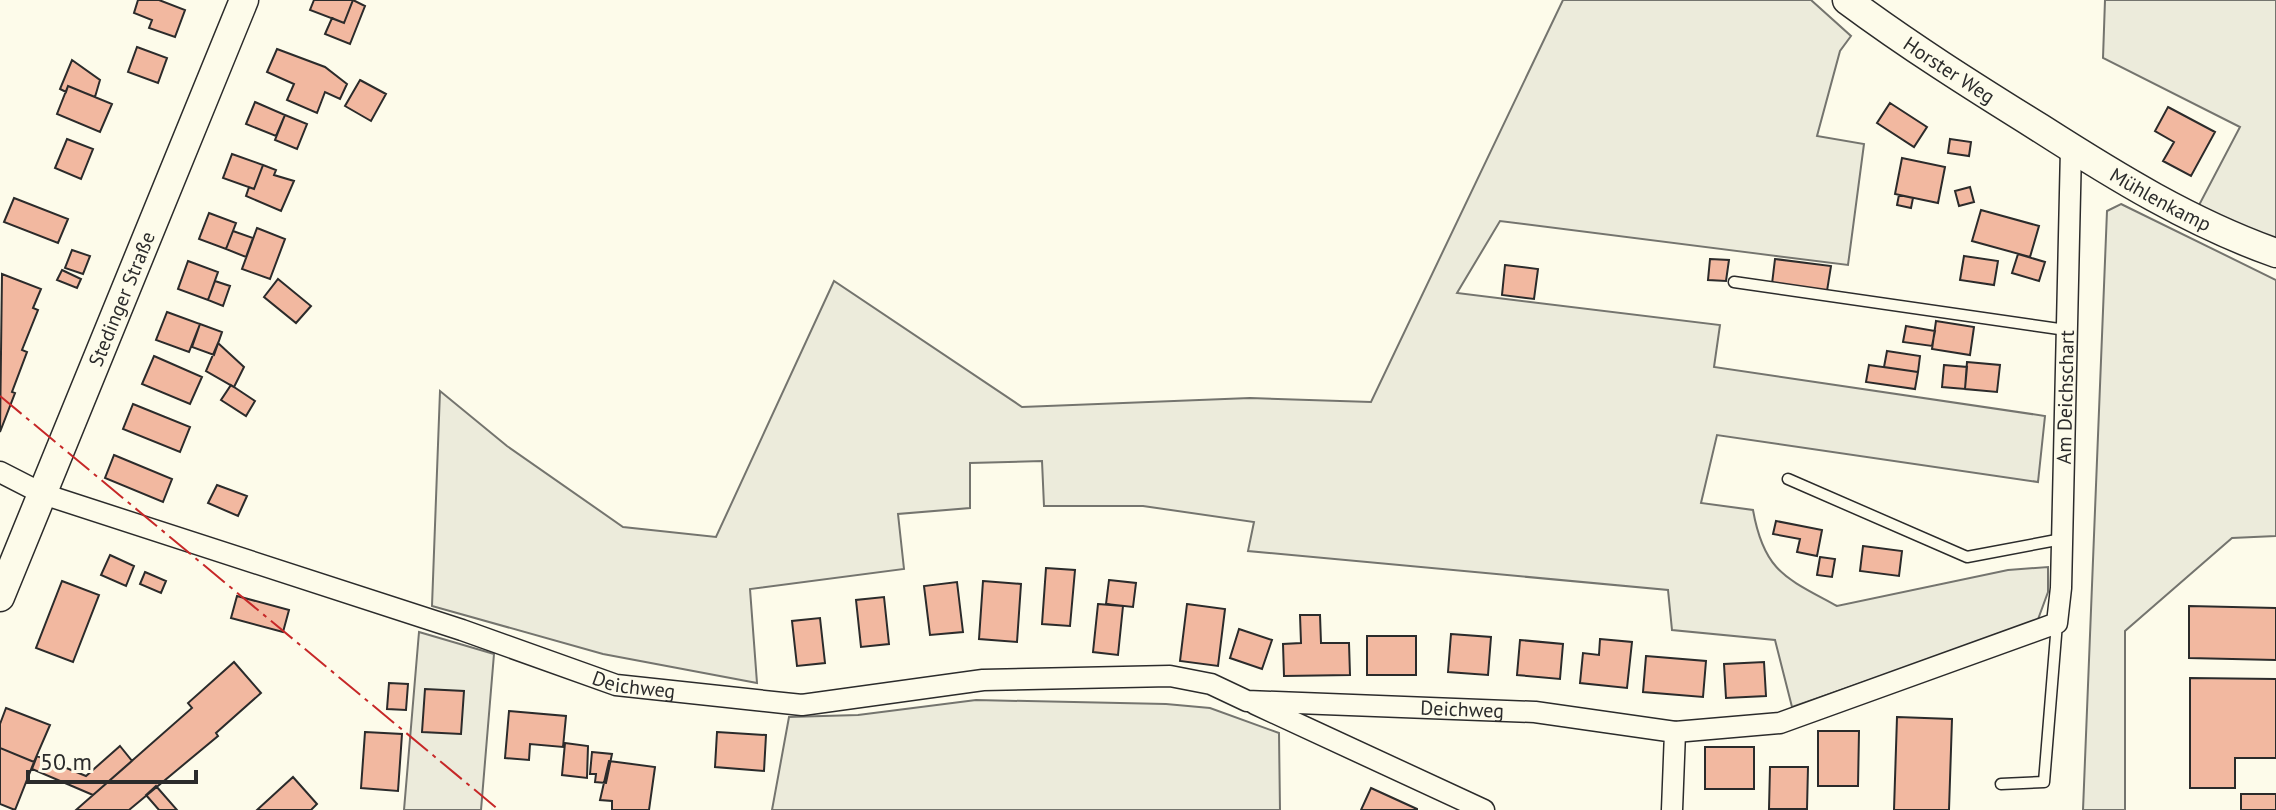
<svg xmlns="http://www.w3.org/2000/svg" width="2276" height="810" font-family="'PT Sans',sans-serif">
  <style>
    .green { fill: #ecebdb; stroke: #74746e; stroke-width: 2 }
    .building { fill: #f2b8a0; stroke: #2b2b2b; stroke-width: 2 }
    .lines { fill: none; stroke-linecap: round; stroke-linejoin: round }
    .lane-casing { stroke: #2b2b2b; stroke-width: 13 }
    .street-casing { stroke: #2b2b2b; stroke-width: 23 }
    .secondary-casing { stroke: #2b2b2b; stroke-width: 31 }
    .lane { stroke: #fdfbea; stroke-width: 10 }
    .street { stroke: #fdfbea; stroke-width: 20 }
    .secondary { stroke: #fdfbea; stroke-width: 28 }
    .power { stroke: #c62828; stroke-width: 2; stroke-dasharray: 28 6 4 6; stroke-linecap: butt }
    .labels { text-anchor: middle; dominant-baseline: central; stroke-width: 6; stroke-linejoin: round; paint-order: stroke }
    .street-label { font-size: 20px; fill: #2b2b2b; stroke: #fdfbea }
  </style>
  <rect width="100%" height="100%" fill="#fdfbea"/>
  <path class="green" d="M1563 0H1811L1851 36 1840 51 1817 136 1864 144 1848 265 1500 221 1457 293 1720 325 1714 367 2045 416 2038 482 1717 435 1701 503 1753 510C1764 572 1786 578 1837 606L2008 570 2048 567V592L2037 622 1792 707 1775 640 1672 630 1668 590 1248 551 1254 522 1143 506H1044L1042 461 970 463V508L898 514 904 569 750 589 757 683 603 654 432 606 440 391 507 446 623 527 716 537 834 281 1022 407 1250 398 1371 402Z
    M2105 0H2276V245L2198 207 2240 127 2103 58Z
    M2121 204 2276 280V536L2232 538 2125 631V810H2083L2107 211Z
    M419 632 494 654 481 810H404Z
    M976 700 1166 704 1210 708 1279 733 1280 810H772L789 717 858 715Z"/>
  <path class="building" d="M138 0H159L185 10 175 37 149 28 152 20 134 13Z
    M314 0H353L344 23 310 10Z
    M353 0 365 6 350 44 325 34 332 18 344 23Z
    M137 47 167 58 158 83 128 72Z
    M277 49 325 67 347 84 340 99 325 92 317 113 287 100 294 84 267 72Z
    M72 60 100 80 95 97 68 86 66 92 60 89Z
    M360 80 386 94 371 121 345 106Z
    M68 86 112 104 100 132 57 114Z
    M255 102 285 115 276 136 246 124Z
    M1890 103 1927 127 1914 147 1877 123Z
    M2168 107 2215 132 2191 176 2163 161 2174 142 2155 131Z
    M285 115 307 124 297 149 275 140Z
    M67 139 93 149 81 179 55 168Z
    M1950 139 1971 142 1969 156 1948 153Z
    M232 154 263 165 254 189 223 178Z
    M1902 158 1945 167 1938 203 1895 194Z
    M263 165 276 170 274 175 294 181 281 211 246 196 249 187 254 189Z
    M1970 187 1974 202 1959 206 1955 191Z
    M1899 195 1913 198 1911 208 1897 205Z
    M14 198 68 219 58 243 4 222Z
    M1981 210 2039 226 2030 257 1972 241Z
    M209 213 236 223 226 249 199 239Z
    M257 228 285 239 270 279 242 269Z
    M233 231 253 238 246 257 226 249Z
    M72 250 90 256 83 274 65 268Z
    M2018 254 2045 262 2039 281 2012 273Z
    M1964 256 1998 261 1994 285 1960 280Z
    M1710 259 1729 260 1726 281 1708 280Z
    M1775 259 1831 266 1827 291 1772 284Z
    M188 261 218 272 208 300 178 289Z
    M1505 265 1538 269 1534 299 1502 295Z
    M62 270 81 279 77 288 57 280Z
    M2 274 41 289 33 308 38 310 22 350 27 352 12 392 15 393 0 432Z
    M278 279 311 306 296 323 264 297Z
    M215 281 230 286 223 306 208 300Z
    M167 312 200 324 189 352 156 340Z
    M1936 321 1974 327 1970 355 1932 349Z
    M200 324 222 332 214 355 192 347Z
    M1906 326 1935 331 1932 346 1903 342Z
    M218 343 244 367 234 387 206 371Z
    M1887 351 1920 356 1918 372 1884 367Z
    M154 356 202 377 190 404 142 384Z
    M1967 362 2000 365 1997 392 1965 389Z
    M1869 365 1918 372 1915 389 1866 382Z
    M1944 365 1967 367 1965 389 1942 387Z
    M231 385 255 401 246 416 221 400Z
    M133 404 190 427 180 452 123 429Z
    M114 455 172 479 163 502 105 478Z
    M217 485 247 496 238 516 208 503Z
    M1776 521 1822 530 1817 556 1797 552 1800 539 1773 534Z
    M1863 546 1902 551 1899 576 1860 571Z
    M110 555 134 566 126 586 101 575Z
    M1820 557 1835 559 1832 577 1817 575Z
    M1046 568 1075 570 1070 626 1042 624Z
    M145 572 166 581 161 593 140 584Z
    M1109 580 1136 583 1133 607 1106 604Z
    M62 581 99 595 73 662 36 648Z
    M983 581 1021 584 1017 642 979 639Z
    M957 582 963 632 930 635 924 586Z
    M237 596 289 610 283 632 231 618Z
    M884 597 889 644 861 647 856 600Z
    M1098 604 1123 606 1118 655 1093 652Z
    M1187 604 1225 609 1218 666 1180 661Z
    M2189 606 2276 608V660L2189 658Z
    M1300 615H1320L1321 643H1349L1350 675 1284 676 1283 644 1301 643Z
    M820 618 825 663 797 666 792 621Z
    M1239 629 1272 640 1262 669 1230 658Z
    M1451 634 1491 637 1488 675 1448 672Z
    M1367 636H1416V675H1367Z
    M1600 639 1632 642 1627 688 1580 683 1583 653 1599 655Z
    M1520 640 1563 644 1560 679 1517 675Z
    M1646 656 1706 661 1703 697 1643 692Z
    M234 662 261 693 216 733 218 736 129 810H76L192 708 188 703Z
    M1764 662 1766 696 1726 698 1724 664Z
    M2190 678 2276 679V758H2235V788H2190Z
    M389 683 408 684 406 710 387 709Z
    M425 689 464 691 461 734 422 732Z
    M6 708 50 725 34 762 0 748V724Z
    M509 711 566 716 563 747 530 744 529 760 505 758Z
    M1897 717 1952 719 1949 810H1894Z
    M1818 731H1859L1858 786H1818Z
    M365 732 402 734 398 791 361 788Z
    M717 732 766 735 764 771 715 767Z
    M565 743 588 746 587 778 562 775Z
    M120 746 132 761 93 795 32 769 37 756 86 776Z
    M1705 747H1754V789H1705Z
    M0 748 34 762 15 810 0 804Z
    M592 752 612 754 606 783 595 782 596 774H590Z
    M609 761 655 767 649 810H612V801L600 800Z
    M1770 767H1808L1807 809H1769Z
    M293 777 317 804 311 810H257Z
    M156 786 177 810H159L146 795Z
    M1371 788 1417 809V810H1361Z
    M2241 794H2276V810H2241Z"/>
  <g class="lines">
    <defs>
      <path id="lane" d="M1734 282 2066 330
        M1788 479 1967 557 2062 539
        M2001 784 2044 782 2057 623"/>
      <g id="street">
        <path id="s1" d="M0 472 43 494 462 630 616 685 802 705 983 680 1170 676 1211 684 1247 701 1535 712 1675 732 1672 810"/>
        <path d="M1255 704 1484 810"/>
        <path id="s2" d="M1675 732 1780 723 2057 623 2061 588 2071 149"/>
      </g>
      <g id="secondary">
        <path id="s3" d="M1847 0C1909 46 1974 87 2040 128 2115 176 2191 223 2276 253"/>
        <path id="s4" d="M0 597 244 0"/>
      </g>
    </defs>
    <use href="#lane" class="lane-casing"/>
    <use href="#street" class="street-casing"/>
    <use href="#secondary" class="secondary-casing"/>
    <use href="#lane" class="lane"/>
    <use href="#street" class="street"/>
    <use href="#secondary" class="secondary"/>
    <path class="power" d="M0 396 499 810"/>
  </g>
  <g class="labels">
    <g class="street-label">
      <text stroke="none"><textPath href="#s3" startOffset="124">Horster Weg</textPath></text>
      <text stroke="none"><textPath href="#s3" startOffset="372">Mühlenkamp</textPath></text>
      <text stroke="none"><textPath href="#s4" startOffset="322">Stedinger Straße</textPath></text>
      <text stroke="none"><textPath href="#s2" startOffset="626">Am Deichschart</textPath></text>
      <text stroke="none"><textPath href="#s1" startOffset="670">Deichweg</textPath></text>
      <text stroke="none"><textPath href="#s1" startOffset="1506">Deichweg</textPath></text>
    </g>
  </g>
  <path d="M28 770v12h168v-12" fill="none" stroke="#2b2b2b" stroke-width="4"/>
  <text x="40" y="770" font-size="24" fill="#2b2b2b" stroke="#fdfbea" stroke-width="6" paint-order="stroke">50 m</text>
</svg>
